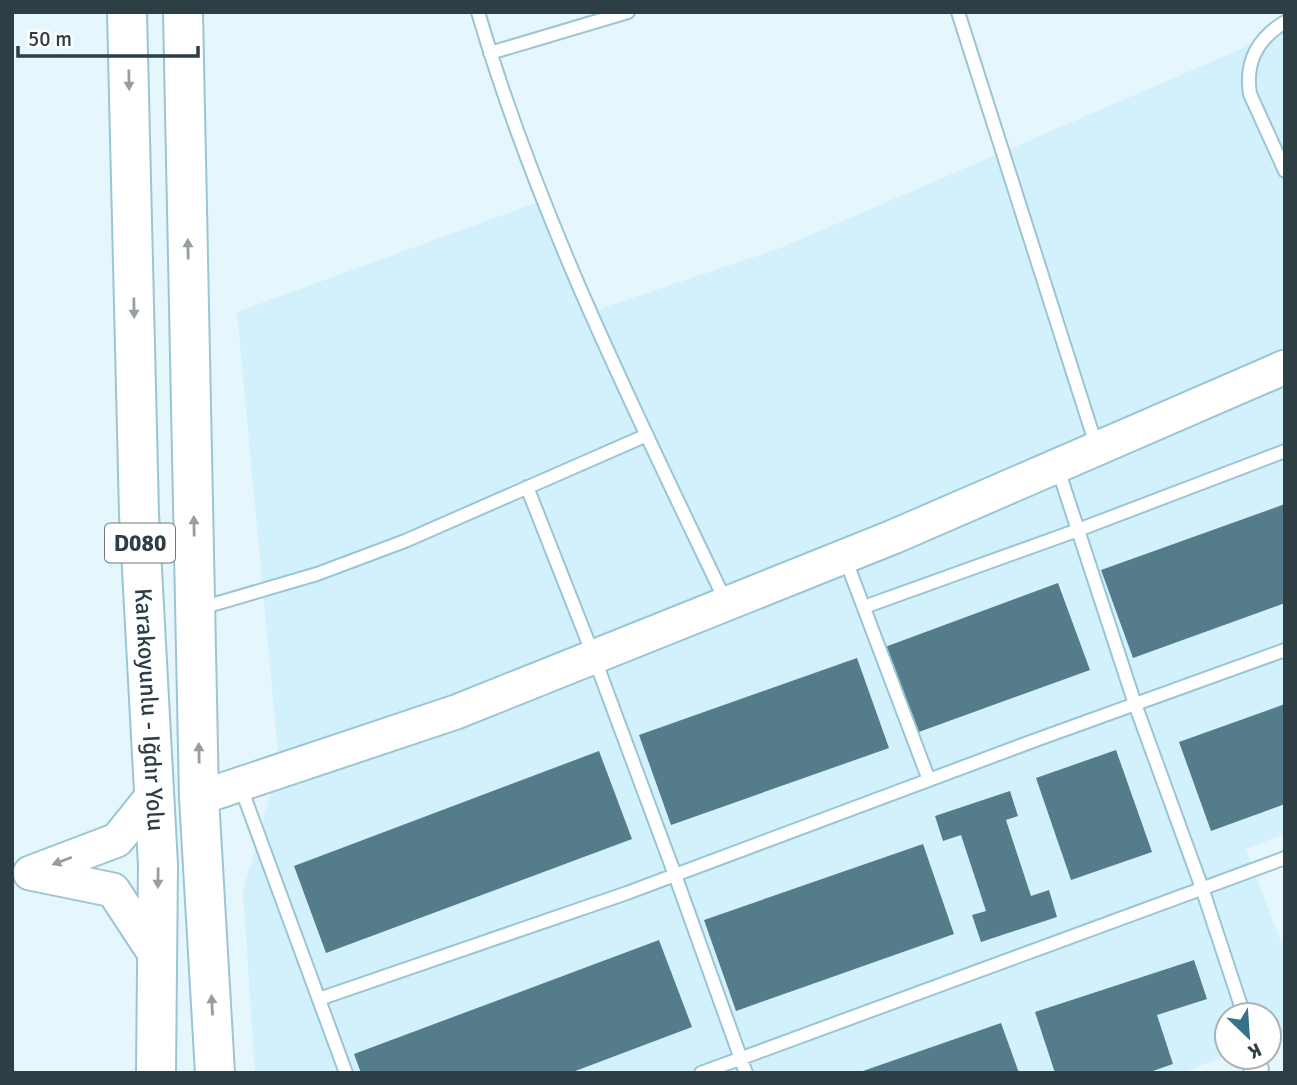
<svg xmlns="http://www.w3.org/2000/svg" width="1297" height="1085" font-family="Signika,sans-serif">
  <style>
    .built { fill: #d2f1fc }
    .building { fill: #557c8a }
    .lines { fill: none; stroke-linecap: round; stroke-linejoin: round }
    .lane-casing { stroke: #9cc5d4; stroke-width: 16 }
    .secondary-casing { stroke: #9cc5d4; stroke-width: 37 }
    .highway-casing { stroke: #9cc5d4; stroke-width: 42 }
    .lane { stroke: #fff; stroke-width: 12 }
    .secondary { stroke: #fff; stroke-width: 33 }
    .highway { stroke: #fff; stroke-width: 38 }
    .oneway { fill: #969ea2 }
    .labels { text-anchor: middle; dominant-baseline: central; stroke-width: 7; stroke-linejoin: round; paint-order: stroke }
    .shield { fill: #fff; stroke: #6c787c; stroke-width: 2 }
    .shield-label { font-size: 23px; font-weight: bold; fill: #2d3e44 }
    .street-label { font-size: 24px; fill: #2d3e44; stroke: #fff }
  </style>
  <rect width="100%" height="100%" fill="#e6f6fd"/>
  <path class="built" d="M1285 30V834L1246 849 1285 953V1033L1269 1039V1015H1227V1055L1182 1073H255L243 892 279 763 237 312 541 201 599 309 778 249Z"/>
  <path class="building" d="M1285 504V603L1133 658 1101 570Z
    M1058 583 1090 670 916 733 885 647Z
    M857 658 889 748 671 825 639 735Z
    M1285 704V804L1211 831 1179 742Z
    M1116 750 1152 852 1071 880 1036 778Z
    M599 751 632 839 326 953 294 866Z
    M1010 791 1018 816 1006 820 1031 896 1049 890 1057 917 981 942 972 915 986 911 961 835 943 841 935 816Z
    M923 844 954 934 736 1011 704 920Z
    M659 940 692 1027 570 1073H361L354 1054Z
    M1194 960 1207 999 1157 1015 1173 1064 1147 1073H1055L1035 1012Z
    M1001 1023 1019 1073H860V1072Z"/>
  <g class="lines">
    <defs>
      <path id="lane" d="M478 12C538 217 634 409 726 602
        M958 12 1097 448
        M1285 22C1257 39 1245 62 1250 94L1285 171
        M490 53 628 12
        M1057 466 1135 704 1202 888 1244 1015
        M527 487 594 657 675 875 746 1073
        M845 558 929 780
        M864 607 1078 530 1285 451
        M201 608 317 574 405 541 647 435
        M240 785 346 1073
        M319 999 627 893 1033 741 1285 650
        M701 1073 1285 858
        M1250 1073 1262 1069 1258 1057"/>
      <path id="secondary" d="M154 794 117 840 30 873 113 890 157 957
        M199 798 456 712 893 537 1285 367"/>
      <g id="highway">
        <path id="s1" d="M127 12 139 514 158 865 156 1073"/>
        <path d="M183 12 199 798 215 1073"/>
      </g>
    </defs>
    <use href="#lane" class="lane-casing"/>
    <use href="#secondary" class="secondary-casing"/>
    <use href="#highway" class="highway-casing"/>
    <use href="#lane" class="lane"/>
    <use href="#secondary" class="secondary"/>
    <use href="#highway" class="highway"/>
  </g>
  <defs><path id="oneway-solid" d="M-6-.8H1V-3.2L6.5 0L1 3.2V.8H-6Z" transform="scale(1.75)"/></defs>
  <g class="oneway">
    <use href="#oneway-solid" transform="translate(129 80) rotate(89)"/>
    <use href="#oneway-solid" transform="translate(188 249) rotate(-91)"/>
    <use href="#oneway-solid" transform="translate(134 308) rotate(89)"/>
    <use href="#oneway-solid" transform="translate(194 526) rotate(-91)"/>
    <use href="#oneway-solid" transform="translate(199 753) rotate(-91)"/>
    <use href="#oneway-solid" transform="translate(62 861) rotate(159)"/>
    <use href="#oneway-solid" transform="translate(158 878) rotate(91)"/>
    <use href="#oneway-solid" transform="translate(212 1005) rotate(-93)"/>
  </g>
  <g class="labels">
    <rect class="shield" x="105" y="523.5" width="70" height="39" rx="5"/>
    <g class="shield-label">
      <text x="140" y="543">D080</text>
    </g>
    <g class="street-label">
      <text stroke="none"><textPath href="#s1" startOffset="698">Karakoyunlu - Iğdır Yolu</textPath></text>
    </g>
  </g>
  <rect width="1297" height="1085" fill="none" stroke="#2d3e44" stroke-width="28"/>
  <g transform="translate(1248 1036) rotate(155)"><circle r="33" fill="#ffffff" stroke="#abb2b4" stroke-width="2"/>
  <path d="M0-5L12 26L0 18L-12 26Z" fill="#337287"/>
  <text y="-10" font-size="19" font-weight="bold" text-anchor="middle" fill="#2d3e44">K</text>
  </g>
  <path d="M18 46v10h180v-10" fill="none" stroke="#2d3e44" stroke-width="3.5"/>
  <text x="28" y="46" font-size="21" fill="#2d3e44" stroke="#ffffff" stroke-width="5" paint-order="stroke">50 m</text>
</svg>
